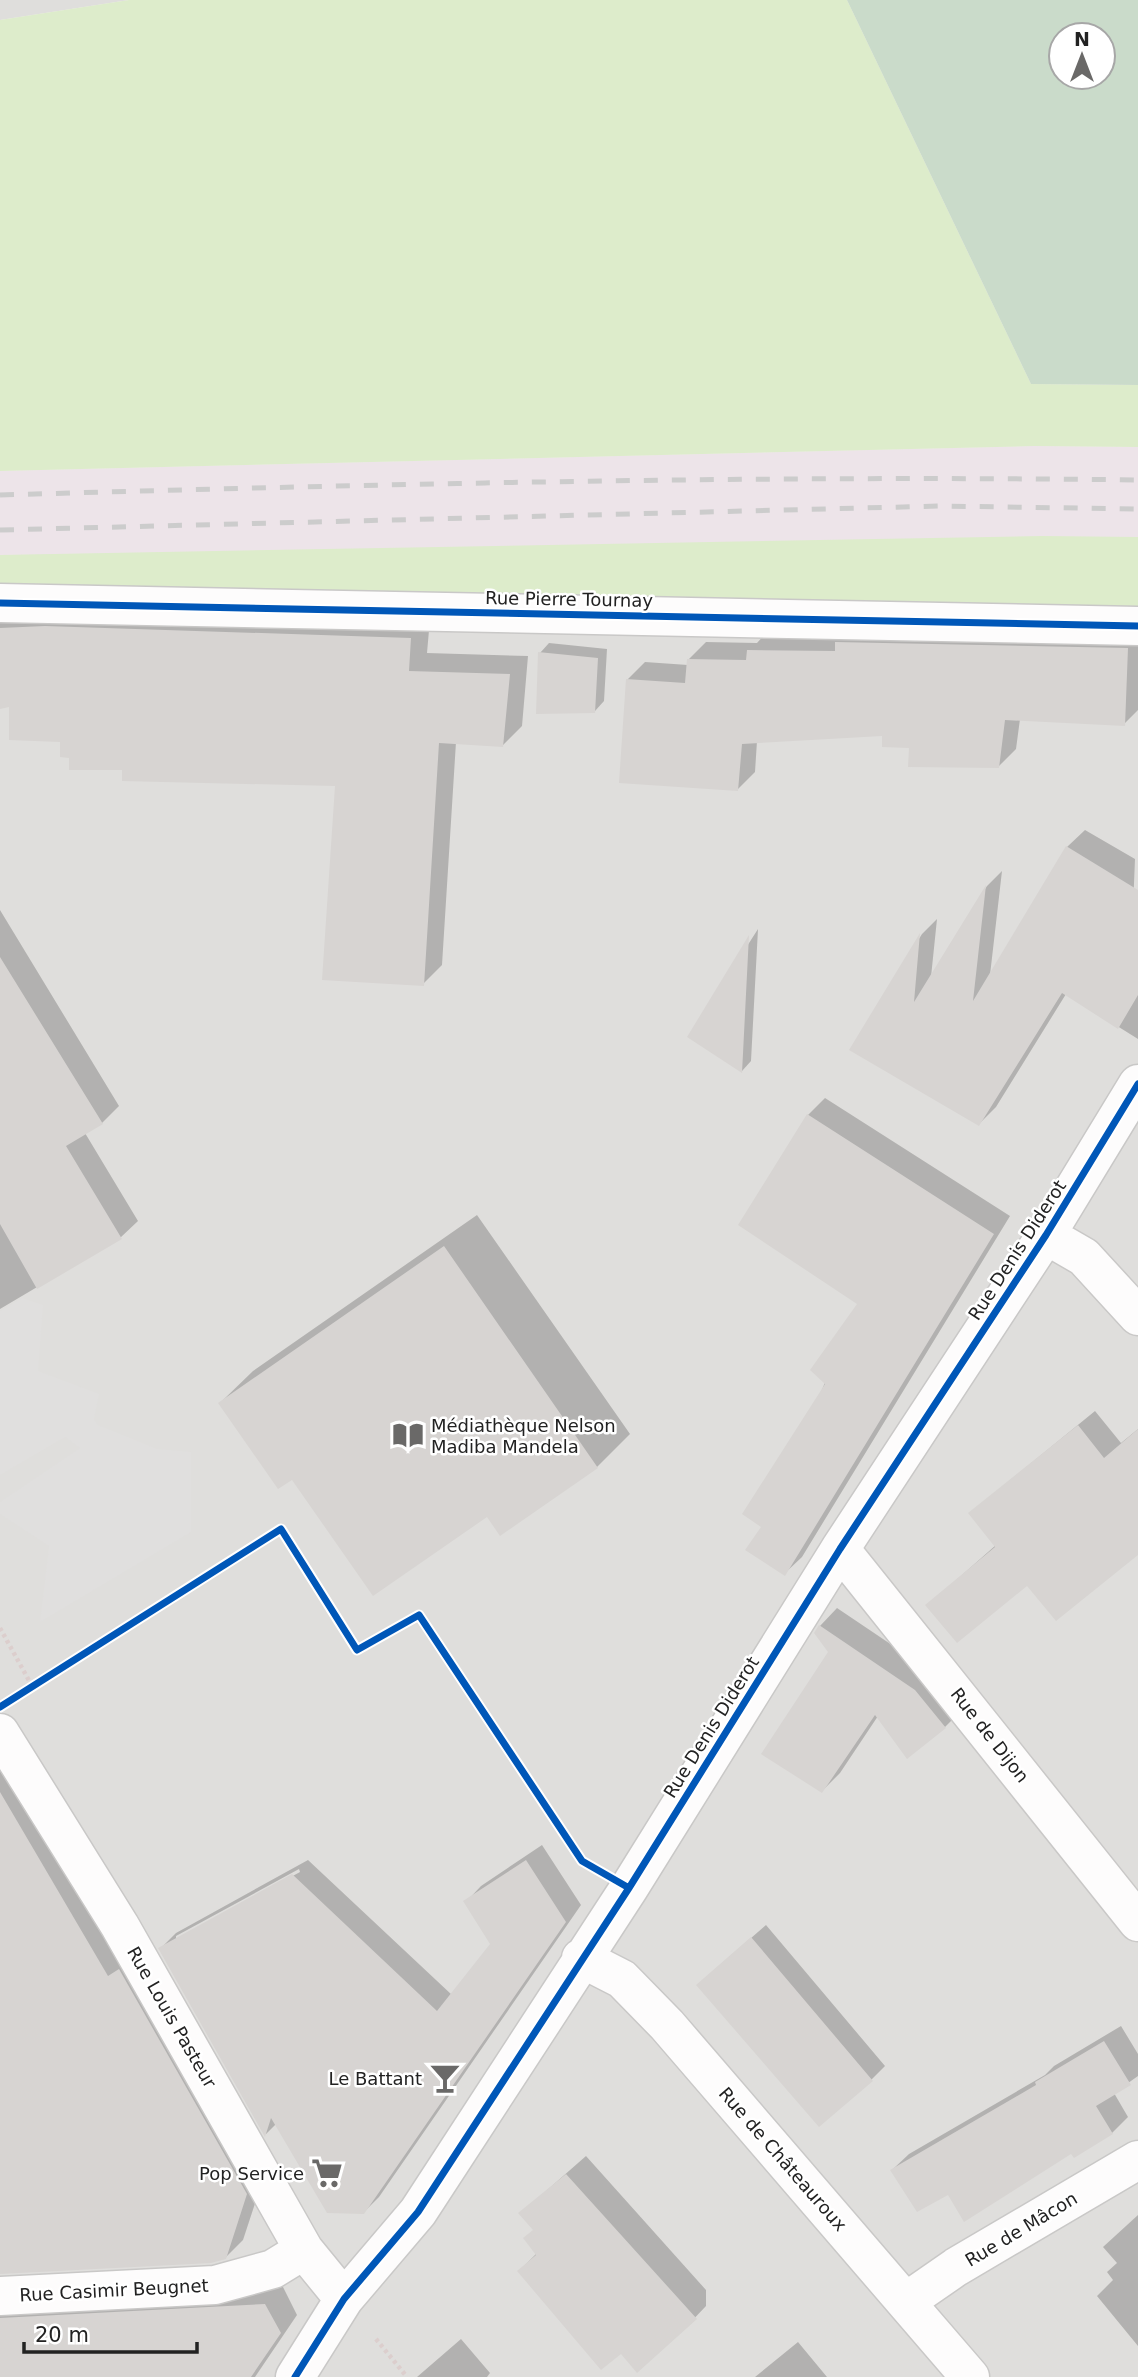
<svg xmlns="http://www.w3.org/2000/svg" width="1138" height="2377" font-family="'DejaVu Sans',sans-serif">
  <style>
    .residential { fill: #dfdedc }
    .industrial { fill: #ede4e9 }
    .grass { fill: #ddeccb }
    .cemetery { fill: #cadbca; fill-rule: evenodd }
    .parking { fill: #e0dfde }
    .shadow { fill: #0003; fill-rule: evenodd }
    .building { fill: #d7d4d2 }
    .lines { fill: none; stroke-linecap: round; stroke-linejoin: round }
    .street-casing { stroke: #c9c8c7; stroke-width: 41 }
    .path { stroke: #dccecd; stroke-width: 4.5; stroke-dasharray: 3.5 3.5; stroke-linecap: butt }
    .street { stroke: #fdfcfc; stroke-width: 38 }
    .rail { stroke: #ccc; stroke-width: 5; stroke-dasharray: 14 14; stroke-linecap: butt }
    .cycleway-casing { stroke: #fff; stroke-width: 11 }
    .cycleway { stroke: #0057b8; stroke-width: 7 }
    .labels { text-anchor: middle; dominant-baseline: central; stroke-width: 5; stroke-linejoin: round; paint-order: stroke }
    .street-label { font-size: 18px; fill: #222; stroke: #fff }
    .poi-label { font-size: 18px; fill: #222; stroke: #fff; text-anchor: end }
  </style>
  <rect width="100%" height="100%" fill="#f0eeeb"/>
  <path class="residential" d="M0 0H129L0 20Z
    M1138 537V2377H0V555Z"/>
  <path class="industrial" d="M1034 446 1138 447V537L0 555V471Z"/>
  <path class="grass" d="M129 0H847L1031 384 1138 385V447L1034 446 0 471V20Z
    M1042 536 1138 537V610L0 587V555Z"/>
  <path class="cemetery" d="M847 0H1138V385L1031 384ZM1061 35H1103V77H1061Z"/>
  <path class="parking" d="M22 1298 43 1305 38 1371 99 1394 94 1419 98 1425 157 1449 191 1452V1532L40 1622 49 1546 0 1514V1502L80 1448 65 1437 0 1475V1311Z"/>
  <path class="shadow" d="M0 611 430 619 427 653 528 656 522 726 503 745 456 742 442 965 423 984 337 784 124 768 71 757 62 740 11 705 0 707Z
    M1138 631V710L1124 724 1020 719 1016 749 999 766 911 746 884 734 757 741 755 772 738 789 627 680 645 662 688 665V660L706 642 757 643 766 633Z
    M549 643 607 649 604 701 595 711 540 653Z
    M1085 830 1135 859 1131 957 1138 962V1039L1066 994 996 1107 979 1124 851 1049 922 934 937 919 931 977 987 886 1002 871 990 975 1067 847Z
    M0 910 119 1106 102 1123 85 1133 138 1221 120 1238 0 1309Z
    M758 929 751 1061 742 1071 689 1037Z
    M825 1098 1010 1216 802 1557 784 1574 763 1526 859 1304 808 1115Z
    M477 1215 630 1434 597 1467 501 1533 488 1515 292 1477 220 1403 253 1371Z
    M1095 1411 1121 1443 1138 1429V1553L1027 1584 928 1605 996 1545 970 1513Z
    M837 1608 932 1672 963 1709 945 1727 878 1716 840 1773 822 1791 830 1652 820 1626Z
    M0 1744 264 2176 243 2240 225 2258 0 2272Z
    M542 1845 581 1905 379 2197 363 2213 277 2123 266 2134 160 1949 176 1933 308 1860 452 1995 492 1944 466 1902 481 1886ZM299 1869 300 1872 176 1940V1936Z
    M766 1925 885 2066 871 2080 712 1972Z
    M1121 2026 1138 2054V2076L1114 2093 1128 2117 1112 2133 1072 2152 948 2193 892 2170 909 2154 1045 2075 1054 2066Z
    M586 2156 706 2290V2306L687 2326 621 2352 519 2271 537 2253 535 2229 521 2213Z
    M1138 2215V2346L1097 2296 1113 2280 1107 2272 1117 2263 1103 2247Z
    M283 2287 297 2315 255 2377H0V2301Z
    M461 2339 490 2373 487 2377H417Z
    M798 2342 827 2377H755Z"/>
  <path class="building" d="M45 626 411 638 409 671 510 674 503 747 439 743 424 986 322 980 335 786 122 781V770H69V758L60 757V742L9 740V707L0 709V628Z
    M835 642 1128 648 1125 726 1005 720 999 768 908 767 909 748 882 747V736L742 744 738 791 619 783 626 679 685 683 687 659 746 660 747 650 835 651Z
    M538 652 598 658 595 713 536 714Z
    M1066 846 1138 890V995L1118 1029 1062 993 979 1126 849 1050 920 933 914 1002 986 885 973 1001Z
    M749 935 742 1073 687 1037Z
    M0 957 103 1124 66 1146 122 1239 37 1289 0 1224Z
    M807 1114 994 1234 785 1576 745 1550 761 1527 742 1514 825 1384 810 1370 857 1304 738 1225Z
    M444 1246 598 1468 500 1536 487 1517 373 1596 292 1480 278 1489 218 1403Z
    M1078 1425 1104 1458 1138 1429V1555L1056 1621 1027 1586 957 1643 925 1605 995 1547 968 1513Z
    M819 1625 915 1690 946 1728 907 1759 875 1715 822 1793 761 1754 828 1652 814 1633Z
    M0 1792 108 1976 119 1969 247 2194 226 2259 211 2263 0 2274Z
    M526 1860 566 1922 364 2214 327 2213 271 2118 265 2137 158 1948 292 1874 437 2011 490 1944 463 1901Z
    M751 1937 873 2081 819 2127 696 1985Z
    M1104 2041 1131 2085 1096 2106 1113 2134 1074 2158 1071 2154 964 2222 948 2195 917 2212 890 2170 1036 2085 1035 2082Z
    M566 2174 697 2319 637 2373 621 2354 601 2370 517 2271 536 2255 523 2238 533 2230 518 2213Z
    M265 2304 281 2333 251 2377H0V2318Z"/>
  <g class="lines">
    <defs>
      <path id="street" d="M0 603 1138 626
        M1046 1235 1084 1257 1138 1316
        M840 1549 1138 1922
        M0 1733 120 1926 304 2250 344 2299
        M581 1958 622 1979 667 2025 970 2377
        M0 2296 215 2285 273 2269 304 2250
        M907 2301 956 2267 1138 2160
        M295 2377 344 2299 418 2212 629 1888 840 1549 1046 1235 1138 1084"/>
    </defs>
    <use href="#street" class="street-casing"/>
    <path class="path" d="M0 1628 32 1686
      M376 2339 407 2377"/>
    <use href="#street" class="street"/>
    <path class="rail" d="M0 495C379 484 759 475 1138 480
      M0 530 940 506 1138 509"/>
    <defs>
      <path id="cycleway" d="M0 603 1138 626
        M0 1707 281 1529 357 1650 419 1615 582 1861 629 1888
        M295 2377 344 2299 418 2212 629 1888 840 1549 1046 1235 1138 1084"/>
    </defs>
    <use href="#cycleway" class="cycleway-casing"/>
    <use href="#cycleway" class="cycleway"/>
  </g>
  <defs>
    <symbol id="library-bare" viewBox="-9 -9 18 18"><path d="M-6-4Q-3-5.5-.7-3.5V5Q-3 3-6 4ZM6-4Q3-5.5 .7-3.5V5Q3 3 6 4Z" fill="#6a6968" stroke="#fff" stroke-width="2.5" paint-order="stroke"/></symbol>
    <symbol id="bar-bare" viewBox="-9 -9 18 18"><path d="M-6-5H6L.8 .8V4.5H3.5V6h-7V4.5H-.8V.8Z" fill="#6a6968" stroke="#fff" stroke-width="2.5" paint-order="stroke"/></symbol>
    <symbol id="supermarket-bare" viewBox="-9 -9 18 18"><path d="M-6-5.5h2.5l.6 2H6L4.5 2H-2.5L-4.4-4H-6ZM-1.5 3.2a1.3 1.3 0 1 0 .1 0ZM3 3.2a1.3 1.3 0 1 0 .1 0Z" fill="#6a6968" stroke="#fff" stroke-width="2.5" paint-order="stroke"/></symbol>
  </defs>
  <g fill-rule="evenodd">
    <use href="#library-bare" x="386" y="1413" width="44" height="44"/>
    <use href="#bar-bare" x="423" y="2056" width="44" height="44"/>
    <use href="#supermarket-bare" x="305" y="2151" width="44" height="44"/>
  </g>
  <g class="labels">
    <g class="street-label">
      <text transform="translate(569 599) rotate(1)">Rue Pierre Tournay</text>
      <text transform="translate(1017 1250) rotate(-57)">Rue Denis Diderot</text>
      <text transform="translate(711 1727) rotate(-58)">Rue Denis Diderot</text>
      <text transform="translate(990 1735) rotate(52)">Rue de Dijon</text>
      <text transform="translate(172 2017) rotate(60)">Rue Louis Pasteur</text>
      <text transform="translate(783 2159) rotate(49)">Rue de Châteauroux</text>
      <text transform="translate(1021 2229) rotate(-31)">Rue de Mâcon</text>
      <text transform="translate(114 2290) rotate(-3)">Rue Casimir Beugnet</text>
    </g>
    <g class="poi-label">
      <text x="431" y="1425" text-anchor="start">Médiathèque Nelson<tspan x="431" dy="21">Madiba Mandela</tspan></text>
      <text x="422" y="2078">Le Battant</text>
      <text x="304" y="2173">Pop Service</text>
    </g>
  </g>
  <g transform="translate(1082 56)"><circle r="33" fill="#ffffff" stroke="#a7a7a7" stroke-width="2"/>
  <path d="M0-5L12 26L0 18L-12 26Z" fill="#6a6968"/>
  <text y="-10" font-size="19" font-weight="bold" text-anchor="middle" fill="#222222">N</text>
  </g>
  <path d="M24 2342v10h173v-10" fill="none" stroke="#222222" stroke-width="3.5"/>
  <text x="35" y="2342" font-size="21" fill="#222222" stroke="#ffffff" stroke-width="5" paint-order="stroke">20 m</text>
</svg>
